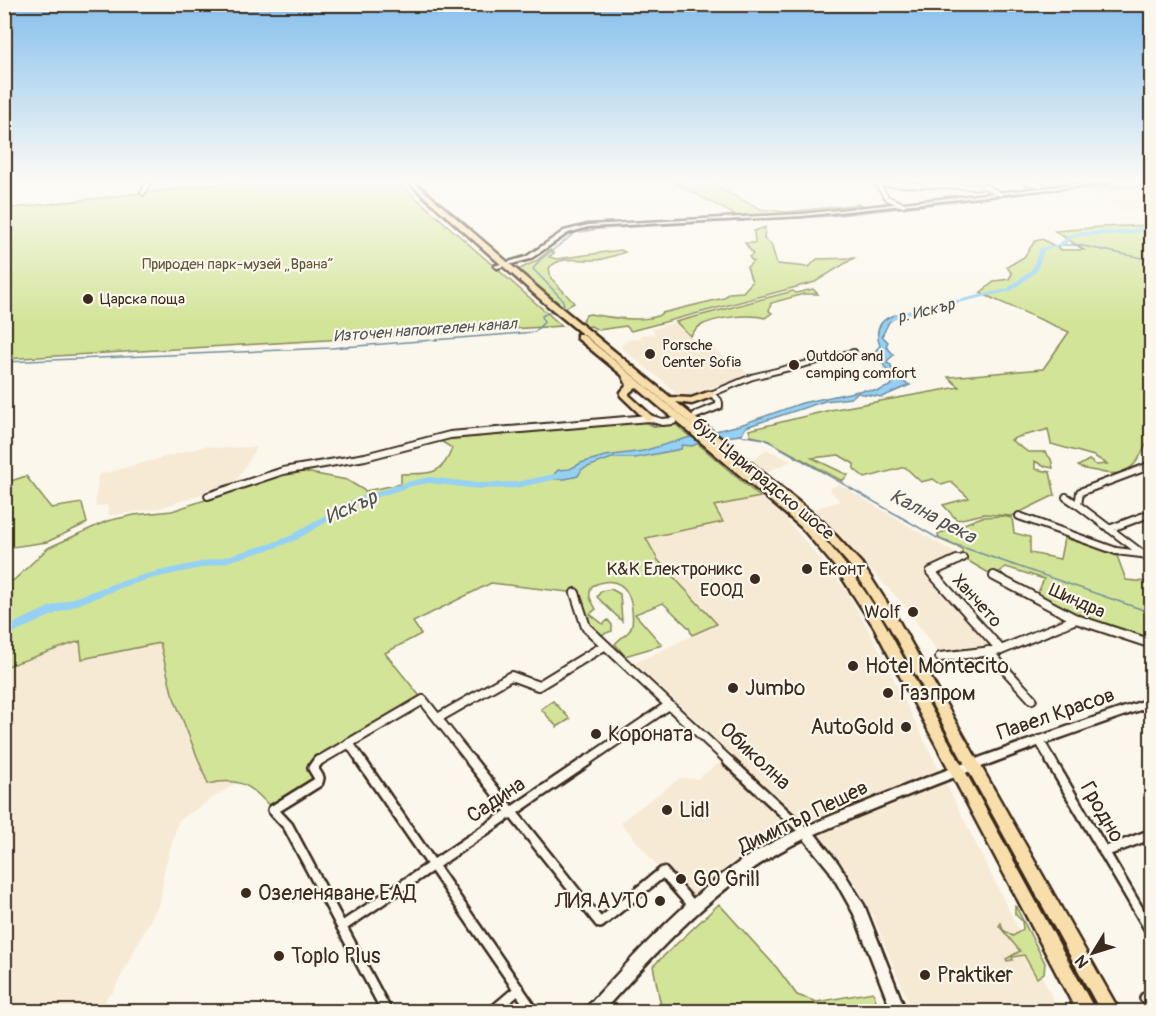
<svg xmlns="http://www.w3.org/2000/svg" width="1156" height="1016" font-family="Pangolin,sans-serif">
  <style>
    .built { fill: #f7ead5 }
    .green { fill: #d2e497; stroke: #86875a; stroke-width: 1.5 }
    .water { fill: #95d1f5; stroke: #718e9f; stroke-width: 1.5 }
    .lines { fill: none; stroke-linecap: round; stroke-linejoin: round }
    .stream { stroke: #718e9f; stroke-width: 1.5 }
    .river { fill: #95d1f5; fill-rule: evenodd }
    .street-far4-casing { stroke: #3b2a1e; stroke-width: 7 }
    .street-far3-casing { stroke: #3b2a1e; stroke-width: 8 }
    .street-far2-casing { stroke: #3b2a1e; stroke-width: 10 }
    .street-far1-casing { stroke: #3b2a1e; stroke-width: 12 }
    .street-casing { stroke: #3b2a1e; stroke-width: 14 }
    .secondary-casing { stroke: #3b2a1e; stroke-width: 5 }
    .highway-casing { stroke: #3b2a1e; stroke-width: 5 }
    .street-far4 { stroke: #fbf7ec; stroke-width: 4 }
    .street-far3 { stroke: #fbf7ec; stroke-width: 4.5 }
    .street-far2 { stroke: #fbf7ec; stroke-width: 6 }
    .street-far1 { stroke: #fbf7ec; stroke-width: 8 }
    .street { stroke: #fbf7ec; stroke-width: 9 }
    .secondary { fill: #fbf7ec; fill-rule: evenodd }
    .highway { fill: #f8deab; fill-rule: evenodd }
    .highway-bridge-casing { stroke: #3b2a1e; stroke-width: 9; stroke-linecap: butt }
    .highway-bridge { stroke: #f8deab; stroke-width: 6 }
    .poi-dot { fill: #3b2a1e; stroke: #fbf7ec; stroke-width: 2 }
    .labels { text-anchor: middle; dominant-baseline: central; stroke-width: 4.5; stroke-linejoin: round; paint-order: stroke }
    .far-park-label { font-size: 15px; fill: #61583c; stroke: #fbf7ec }
    .far-poi-label { font-size: 15px; fill: #3b2a1e; stroke: #fbf7ec; text-anchor: start }
    .far-water-label { font-size: 16px; font-style: italic; fill: #525454; stroke: #fbf7ec }
    .street-label { font-size: 18px; fill: #3b2a1e; stroke: #fbf7ec }
    .poi-label { font-size: 18px; fill: #3b2a1e; stroke: #fbf7ec; text-anchor: end }
    .water-label { font-size: 20px; font-style: italic; fill: #525454; stroke: #fbf7ec }
    .near-poi-label { font-size: 21px; fill: #3b2a1e; stroke: #fbf7ec; text-anchor: start }
    .near-street-label { font-size: 21px; fill: #3b2a1e; stroke: #fbf7ec }
  </style>
  <rect width="100%" height="100%" fill="#fbf7ec"/>
  <filter id="ink" filterUnits="userSpaceOnUse"><feTurbulence type="fractalNoise" baseFrequency=".0167" numOctaves="2"/><feDisplacementMap in="SourceGraphic" scale="12" xChannelSelector="R" yChannelSelector="G"/><feConvolveMatrix kernelMatrix="1 2 1 2 8 2 1 2 1" color-interpolation-filters="sRGB"/></filter>
  <g filter="url(#ink)">
    <path class="built" d="M1114 182 1136 184 1151 188V207L1123 210 1075 187Z
      M676 322 685 333 704 347 709 346 747 372 742 375 744 378 713 392 687 400 680 399 669 386 620 347 628 340 642 338 640 335 655 334 652 329Z
      M206 446 220 448 257 447 235 483 160 508 109 516 107 505 95 507 98 475Z
      M766 449 791 461 767 472 752 461Z
      M839 484 958 555 957 559 928 572 994 646 938 652 902 603 814 509 840 501 829 489Z
      M760 497 783 515 846 590 878 647 1059 1011H912L873 916 857 886 836 855 804 819 741 856 686 900 620 822 680 778 697 779 732 754 635 663 716 624 658 560 645 538 723 522 714 506Z
      M80 641 83 659 161 643 248 775 178 821 164 871 161 899 112 994 108 995 101 1011H5L4 667Z"/>
    <path class="green" d="M237 182H398L562 326 5 359V209Z
      M674 182H722L716 184 720 189 761 209 786 212 861 204 866 208 737 216Z
      M1151 225V433C1140 461 1130 481 1096 471 1089 469 1083 470 1078 466L1089 460 1096 465 1107 464 1094 456 1051 444 1048 429C1036 434 1022 434 1011 440L1028 452H1045L1051 459 1053 468 1043 466 1035 461V469L1050 472 1055 495 1012 516 984 514 957 520 943 505 969 498 951 482 942 485 933 479 921 482 905 467 865 478 854 469V464L839 455 812 458 848 475 842 481 765 439 751 436 749 430 830 410 959 387 948 377 1043 369 1069 332 980 293 995 281 1009 279 1012 274 1007 267 1024 257 1035 241 1042 239 1062 250H1084L1055 231 1101 227Z
      M765 227 764 239 771 244 777 264 809 267 817 259 854 258 815 282 631 331 626 326 598 330 591 326 586 327 582 322 586 315 590 314C606 317 651 324 662 313L724 298 729 293 743 292 752 282 747 267 753 262 749 257 753 254 745 243H755L754 231Z
      M550 250 554 253 549 257 557 259 621 250 625 252C616 255 606 259 596 260 580 261 561 255 549 268L551 278 574 303 565 308 518 270 536 261Z
      M813 289 818 294H804L771 303 769 311 772 313 765 318C749 313 714 318 700 326 696 328 693 333 690 336L676 322 793 291 796 293Z
      M644 422 656 427 675 424 760 497 714 506 723 522 646 538 658 560 717 624 692 635 689 628 663 603 635 614 662 645 625 656 615 644C619 638 629 634 631 628 634 622 632 615 632 609 629 585 615 575 592 586 587 596 591 600 596 609L590 614 603 624 608 620 612 625V631L601 635C586 624 581 609 580 591L568 592 491 583 413 622 421 634 385 653 423 700 318 760 319 778 273 810C252 787 242 776 208 784L172 693 160 643 82 659 80 641 5 667V585L14 580 48 548 107 521 134 515 172 511 295 470 347 480 365 491 401 484V474C426 473 442 478 452 448L439 440Z
      M26 476 51 508 82 503 87 523 47 542 5 548V483Z
      M759 477 818 527 860 576 960 755 856 578 815 529 756 478Z
      M1002 516 1012 518 1014 533 1030 537V553L1060 559 1064 538 1116 553 1126 580 1147 582 1151 590V644L1035 599 1044 579 1006 567 994 576 963 558 962 549 939 539 938 534 982 517Z
      M611 589 620 594 622 621 597 597 601 591Z
      M553 701 570 719 557 727 541 709Z
      M976 786 1101 1011H1094L972 787Z
      M719 904 777 968 797 995 817 1002 873 992 880 1011H662L653 966Z
      M1015 905 1045 963 1044 973 1037 978 1024 955 1012 957 1013 960 1007 961 1006 959 1020 951 999 926 1001 923 1003 930 1013 936 1023 929 1022 921 1015 914Z"/>
    <path class="water" d="M901 314 889 322 882 336 888 342 886 346 894 355 888 360 887 363 891 365 894 378 910 385 882 397 857 393 851 398 825 401 746 427 741 435 708 439 692 446 682 445 681 449 635 458H612L582 469 578 476 565 479H550L558 470 570 469 581 463 605 456 643 451 687 438 740 425 802 403 863 390 878 391 892 385C890 373 882 361 874 352L880 346C873 328 882 316 901 314Z"/>
    <g class="lines">
      <path class="stream" d="M1054 190 1140 186
        M1061 245H1078L1152 260
        M560 307 564 304 562 299 533 269 540 260 575 233 598 229 831 216 1023 194
        M4 362 331 348 535 332 544 322 542 316 553 310
        M739 435 765 439 939 539 1152 613"/>
      <path class="river" d="M1152 226V230L1122 235 1080 236 1071 239 1063 246 1044 250 1037 271 1011 291 903 315 891 321 888 319 899 313 1007 289 1032 269 1040 248 1059 244 1067 237 1079 232 1122 231Z
        M559 473 562 474 563 476 562 478 516 488 478 489 429 483 412 486 357 504 296 540 275 548 224 563 150 579 123 587 57 613 4 637V628L49 607 115 583 150 573 224 557 269 544 290 536 351 500 407 482 429 477 478 483 516 482Z"/>
      <defs>
        <path id="street-far4" d="M1026 182 1041 185
          M143 193 149 182
          M903 205 887 198 877 184 986 187 1000 194"/>
        <path id="street-far3" d="M719 404V400L711 394 752 377 854 352"/>
        <path id="street-far2" d="M696 415 719 406V403
          M1152 459 1150 465 1144 468 1080 492 1078 505 1152 561
          M208 496 283 471 365 457 450 435 649 418 662 422 673 421
          M1066 497 1078 505
          M1019 516 1116 551 1141 554
          M1109 529 1152 513
          M954 562 963 558"/>
        <path id="street-far1" d="M957 560 931 572 1001 650
          M994 576 1076 619 1152 644
          M575 593 586 627 730 762
          M988 651 1032 699
          M940 657 1001 650 1076 619
          M438 718 511 676 538 686 604 646
          M1039 740 1052 762
          M349 743 362 762
          M317 762 423 700 472 762
          M585 762 669 705"/>
        <path id="street" d="M318 761 313 768 319 778 318 782 273 810 288 826 387 1012
          M361 761 534 1012
          M471 761 600 923 663 872 693 906
          M728 761 806 833
          M1051 761 1152 933
          M1104 852 1152 834
          M343 926 587 761
          M1145 998 1152 995
          M492 1012 519 989"/>
        <path id="secondary" d="M1096 182H1109L1107 183 802 216 588 227 568 233 530 259 497 268 494 266 526 257 564 231 588 225 802 214Z
          M1152 698V706C1038 745 925 786 815 834L838 863 864 905 906 1012H892L854 914 830 871 804 839C721 879 663 945 602 1012H585L587 1007C634 956 681 903 738 863 776 837 819 821 861 804 956 764 1054 731 1152 698Z"/>
        <path id="highway" d="M408 182H414L553 301 670 397 691 398 708 392H714V396L692 404 676 402 823 522 862 564 898 620 1120 1012H1101L889 626 854 570 815 526 547 305Z
          M577 334H583L795 510C832 544 861 582 886 626L1096 1012H1077L874 627 836 568 801 527 636 387 629 393V395L654 418 652 420H646L621 396V392L627 385 622 375 577 338Z"/>
      </defs>
      <use href="#street-far4" class="street-far4-casing"/>
      <use href="#street-far3" class="street-far3-casing"/>
      <use href="#street-far2" class="street-far2-casing"/>
      <use href="#street-far1" class="street-far1-casing"/>
      <use href="#street" class="street-casing"/>
      <use href="#secondary" class="secondary-casing"/>
      <use href="#highway" class="highway-casing"/>
      <use href="#street-far4" class="street-far4"/>
      <use href="#street-far3" class="street-far3"/>
      <use href="#street-far2" class="street-far2"/>
      <use href="#street-far1" class="street-far1"/>
      <use href="#street" class="street"/>
      <use href="#secondary" class="secondary"/>
      <use href="#highway" class="highway"/>
      <defs>
        <path id="highway-bridge" d="M1137 182 1152 186"/>
      </defs>
      <use href="#highway-bridge" class="highway-bridge-casing"/>
      <use href="#highway-bridge" class="highway-bridge"/>
    </g>
  </g>
  <linearGradient id="sky" x2="0" y2="1"><stop stop-color="#87c0ed"/><stop offset="0.56" stop-color="#fdfbf6"/><stop offset="1" stop-color="#fdfbf6" stop-opacity="0"/></linearGradient>
  <rect width="1156" height="324" fill="url(#sky)"/>
  <g class="poi-dot">
    <circle cx="88" cy="299" r="6"/>
    <circle cx="650" cy="354" r="6"/>
    <circle cx="794" cy="365" r="6"/>
    <circle cx="807" cy="569" r="6"/>
    <circle cx="755" cy="579" r="6"/>
    <circle cx="913" cy="612" r="6"/>
    <circle cx="853" cy="666" r="6"/>
    <circle cx="733" cy="688" r="6"/>
    <circle cx="888" cy="693" r="6"/>
    <circle cx="906" cy="727" r="6"/>
    <circle cx="596" cy="734" r="6"/>
    <circle cx="667" cy="810" r="6"/>
    <circle cx="681" cy="879" r="6"/>
    <circle cx="246" cy="893" r="6"/>
    <circle cx="660" cy="901" r="6"/>
    <circle cx="279" cy="956" r="6"/>
    <circle cx="925" cy="975" r="6"/>
  </g>
  <g class="labels">
    <g class="far-park-label">
      <text x="238" y="264">Природен парк-музей „Врана“</text>
    </g>
    <g class="far-poi-label">
      <text x="100" y="299">Царска поща</text>
      <text x="662" y="345">Porsche<tspan x="662" dy="17">Center Sofia</tspan></text>
      <text x="806" y="356">Outdoor and<tspan x="806" dy="17">camping comfort</tspan></text>
    </g>
    <g class="far-water-label">
      <text transform="translate(926 311) rotate(-14)">р. Искър</text>
      <text transform="translate(425 330) rotate(-4)">Източен напоителен канал</text>
    </g>
    <g class="street-label">
      <text transform="translate(763 479) rotate(40)">бул. Цариградско шосе</text>
      <text transform="translate(977 601) rotate(48)">Ханчето</text>
      <text transform="translate(1077 601) rotate(24)">Шиндра</text>
    </g>
    <g class="poi-label">
      <text x="743" y="569">K&amp;K Електроникс<tspan x="743" dy="21">ЕООД</tspan></text>
      <text x="819" y="569" text-anchor="start">Еконт</text>
      <text x="901" y="612">Wolf</text>
    </g>
    <g class="water-label">
      <text transform="translate(351 507) rotate(-24)">Искър</text>
      <text transform="translate(933 516) rotate(28)">Кална река</text>
    </g>
    <g class="near-poi-label">
      <text x="865" y="666">Hotel Montecito</text>
      <text x="745" y="688">Jumbo</text>
      <text x="900" y="693">Газпром</text>
      <text x="894" y="727" text-anchor="end">AutoGold</text>
      <text x="608" y="734">Короната</text>
      <text x="679" y="810">Lidl</text>
      <text x="693" y="879">GO Grill</text>
      <text x="258" y="893">Озеленяване ЕАД</text>
      <text x="648" y="901" text-anchor="end">ЛИЯ АУТО</text>
      <text x="291" y="956">Toplo Plus</text>
      <text x="937" y="975">Praktiker</text>
    </g>
    <g class="near-street-label">
      <text transform="translate(1056 714) rotate(-19)">Павел Красов</text>
      <text transform="translate(755 756) rotate(43)">Обиколна</text>
      <text transform="translate(496 800) rotate(-34)">Садина</text>
      <text transform="translate(1102 812) rotate(60)">Гродно</text>
      <text transform="translate(803 817) rotate(-26)">Димитър Пешев</text>
    </g>
  </g>
  <rect width="1156" height="1016" fill="none" stroke="#fbf7ec" stroke-width="24"/>
  <rect x="12" y="12" width="1132" height="992" fill="none" stroke="#3b2a1e" stroke-width="2" filter="url(#ink)"/>
  <g transform="translate(1093 953) rotate(232)" stroke="#fbf7ec" stroke-width="4.5" paint-order="stroke">
  <path d="M0-4.5L10 22L0 15L-10 22Z" fill="#3b2a1e"/>
  <text y="-9" font-size="16" font-weight="bold" text-anchor="middle" fill="#3b2a1e">N</text>
  </g>
</svg>
